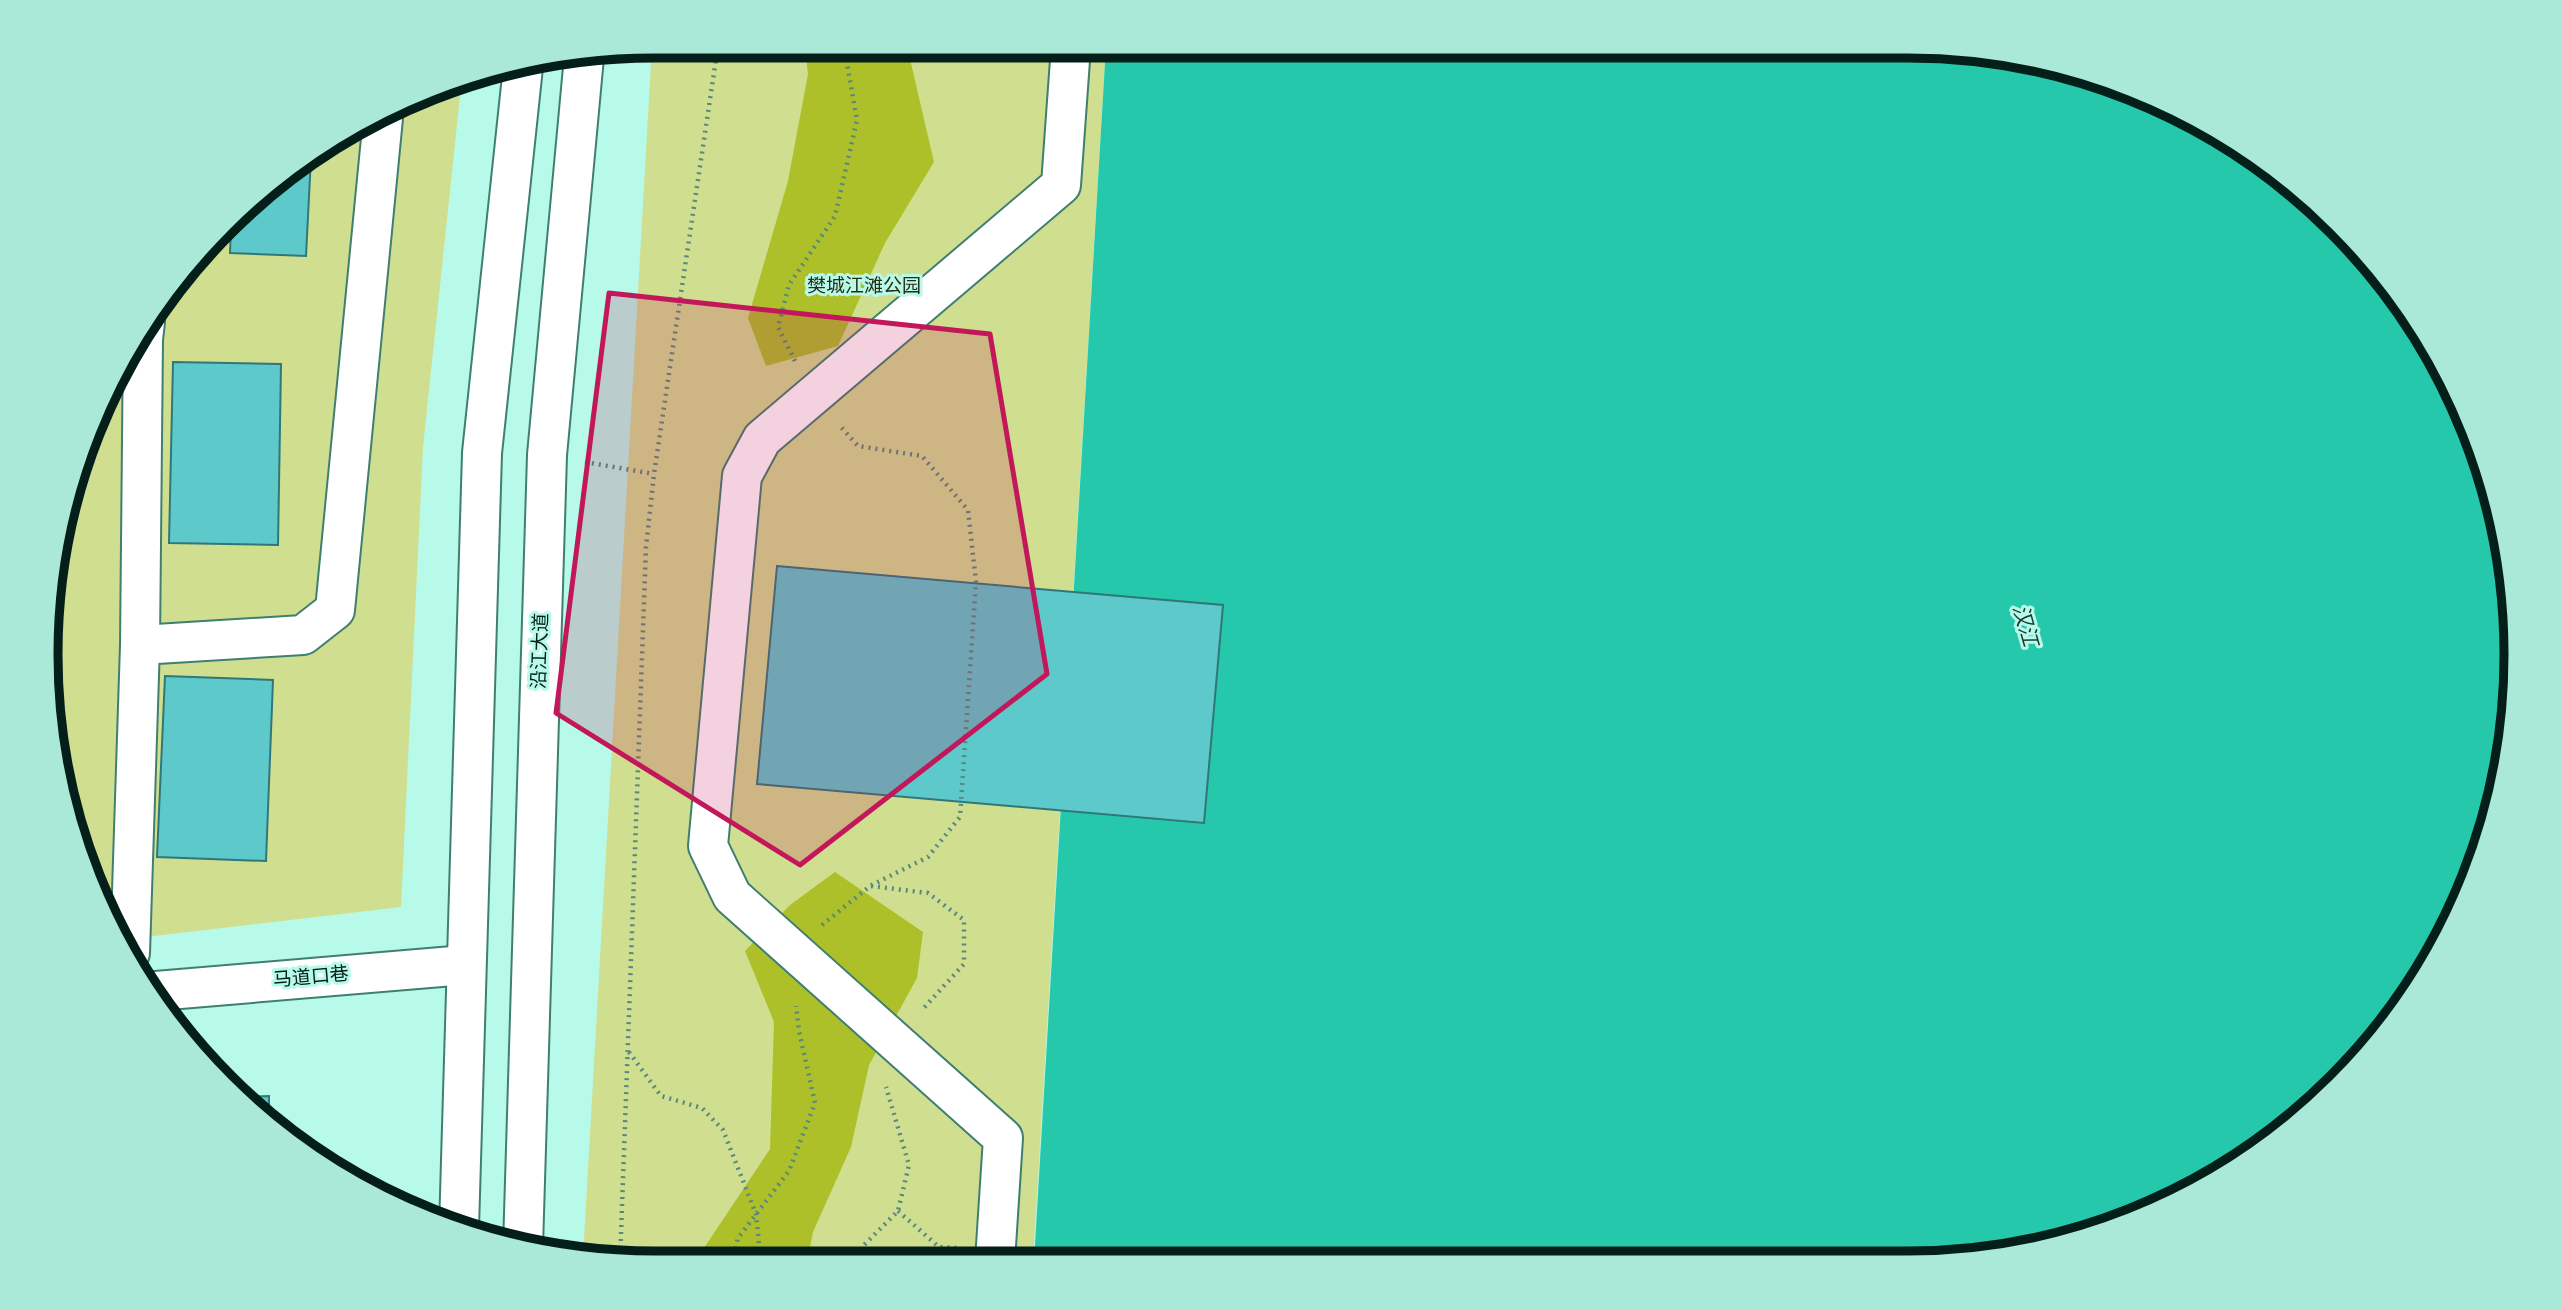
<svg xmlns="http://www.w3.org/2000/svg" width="2562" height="1309" font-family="Overpass,'Noto Sans SC',sans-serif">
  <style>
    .green { fill: #d0de8f }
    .forest { fill: #adc029 }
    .water { fill: #26c8ac }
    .building { fill: #5dc9cb; stroke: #307778; stroke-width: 2 }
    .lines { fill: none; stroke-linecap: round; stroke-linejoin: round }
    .minor-casing { stroke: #3f7f71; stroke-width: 42 }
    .major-casing { stroke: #3f7f71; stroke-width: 42 }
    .path { stroke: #5a887d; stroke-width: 4.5; stroke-dasharray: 2 5; stroke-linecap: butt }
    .minor { stroke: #fff; stroke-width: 38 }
    .major { stroke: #fff; stroke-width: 38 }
    .marked { fill: #c2185b; fill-opacity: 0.2; stroke: #c2185b; stroke-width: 5; stroke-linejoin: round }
    .labels { text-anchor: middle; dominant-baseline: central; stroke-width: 6; stroke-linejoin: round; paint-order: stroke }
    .park-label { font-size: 19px; fill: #282c15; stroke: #b8fae9 }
    .street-label { font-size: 19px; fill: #041f19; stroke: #b8fae9 }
    .water-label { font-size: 21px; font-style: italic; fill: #183730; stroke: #b8fae9 }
    .rim { fill: none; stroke: #041f19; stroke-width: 9 }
  </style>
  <rect width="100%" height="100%" fill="#b8fae9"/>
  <path class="green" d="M652 46H1106L1033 1261 615 1262 583 1257Z
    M462 77 423 447 401 907 120 940 108 923 51 734 57 535 92 422 148 316 283 172Z"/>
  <path class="forest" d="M805 46H907L934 162 885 243 838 346 766 366 748 318 788 181 808 74Z
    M835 872 923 932 917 978 869 1065 851 1147 813 1232 807 1262H701L700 1254 770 1149 774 1022 745 951 790 905Z"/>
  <path class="water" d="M1106 46 1947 47 2065 66 2176 108 2278 171 2365 253 2435 350 2484 458 2511 575 2515 694 2496 812 2454 923 2366 1056 2278 1138 2140 1217 1987 1258 1034 1261Z"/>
  <path class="building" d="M311 157 306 256 230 253 231 227 283 172Z
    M173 362 281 364 278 545 169 543Z
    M777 566 1223 605 1204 823 757 784Z
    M165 676 273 680 266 861 157 857Z
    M269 1096V1117L240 1097Z"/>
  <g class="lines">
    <defs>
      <path id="minor" d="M140 645 303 635 335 610 383 118
        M130 953 140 645 143 339 145 322
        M156 991 465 965
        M995 1261 1003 1138 732 896 708 846 742 476 762 439 1061 185 1071 46"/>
      <path id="major" d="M459 1228 482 453 523 67
        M523 1247 547 455 584 57"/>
    </defs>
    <use href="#minor" class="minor-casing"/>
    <use href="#major" class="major-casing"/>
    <path class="path" d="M795 361 778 327 789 285 835 216 857 120 844 46
      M585 462 654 474
      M871 886 928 893 964 920V964L921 1011
      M822 925 870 886 928 857 960 817 976 582 968 510 922 456 858 446 840 426
      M629 1052 661 1096 702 1108 723 1130 756 1214 761 1262
      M898 1211 939 1247 957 1248
      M620 1262 646 547 654 474 718 46
      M732 1262 738 1238 789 1171 815 1103 799 1031 796 1006
      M853 1262 860 1249 898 1211 909 1165 886 1087"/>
    <use href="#minor" class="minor"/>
    <use href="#major" class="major"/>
  </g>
  <path class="marked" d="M609 293 990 334 1047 674 800 865 556 713Z"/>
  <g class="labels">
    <g class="park-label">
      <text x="864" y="287">樊城江滩公园</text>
    </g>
    <g class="street-label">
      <text transform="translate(541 651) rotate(-88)">沿江大道</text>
      <text transform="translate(311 978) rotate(-5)">马道口巷</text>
    </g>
    <g class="water-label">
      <text transform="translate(2024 626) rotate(74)">汉江</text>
    </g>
  </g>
  <path d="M0 0H2562V1309H0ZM654 58H1908A596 596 0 0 1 2504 654V655A596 596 0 0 1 1908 1251H654A596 596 0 0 1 58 655V654A596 596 0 0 1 654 58Z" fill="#aae8d8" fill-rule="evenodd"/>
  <path class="rim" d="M654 58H1908A596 596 0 0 1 2504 654V655A596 596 0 0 1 1908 1251H654A596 596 0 0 1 58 655V654A596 596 0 0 1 654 58Z"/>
</svg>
